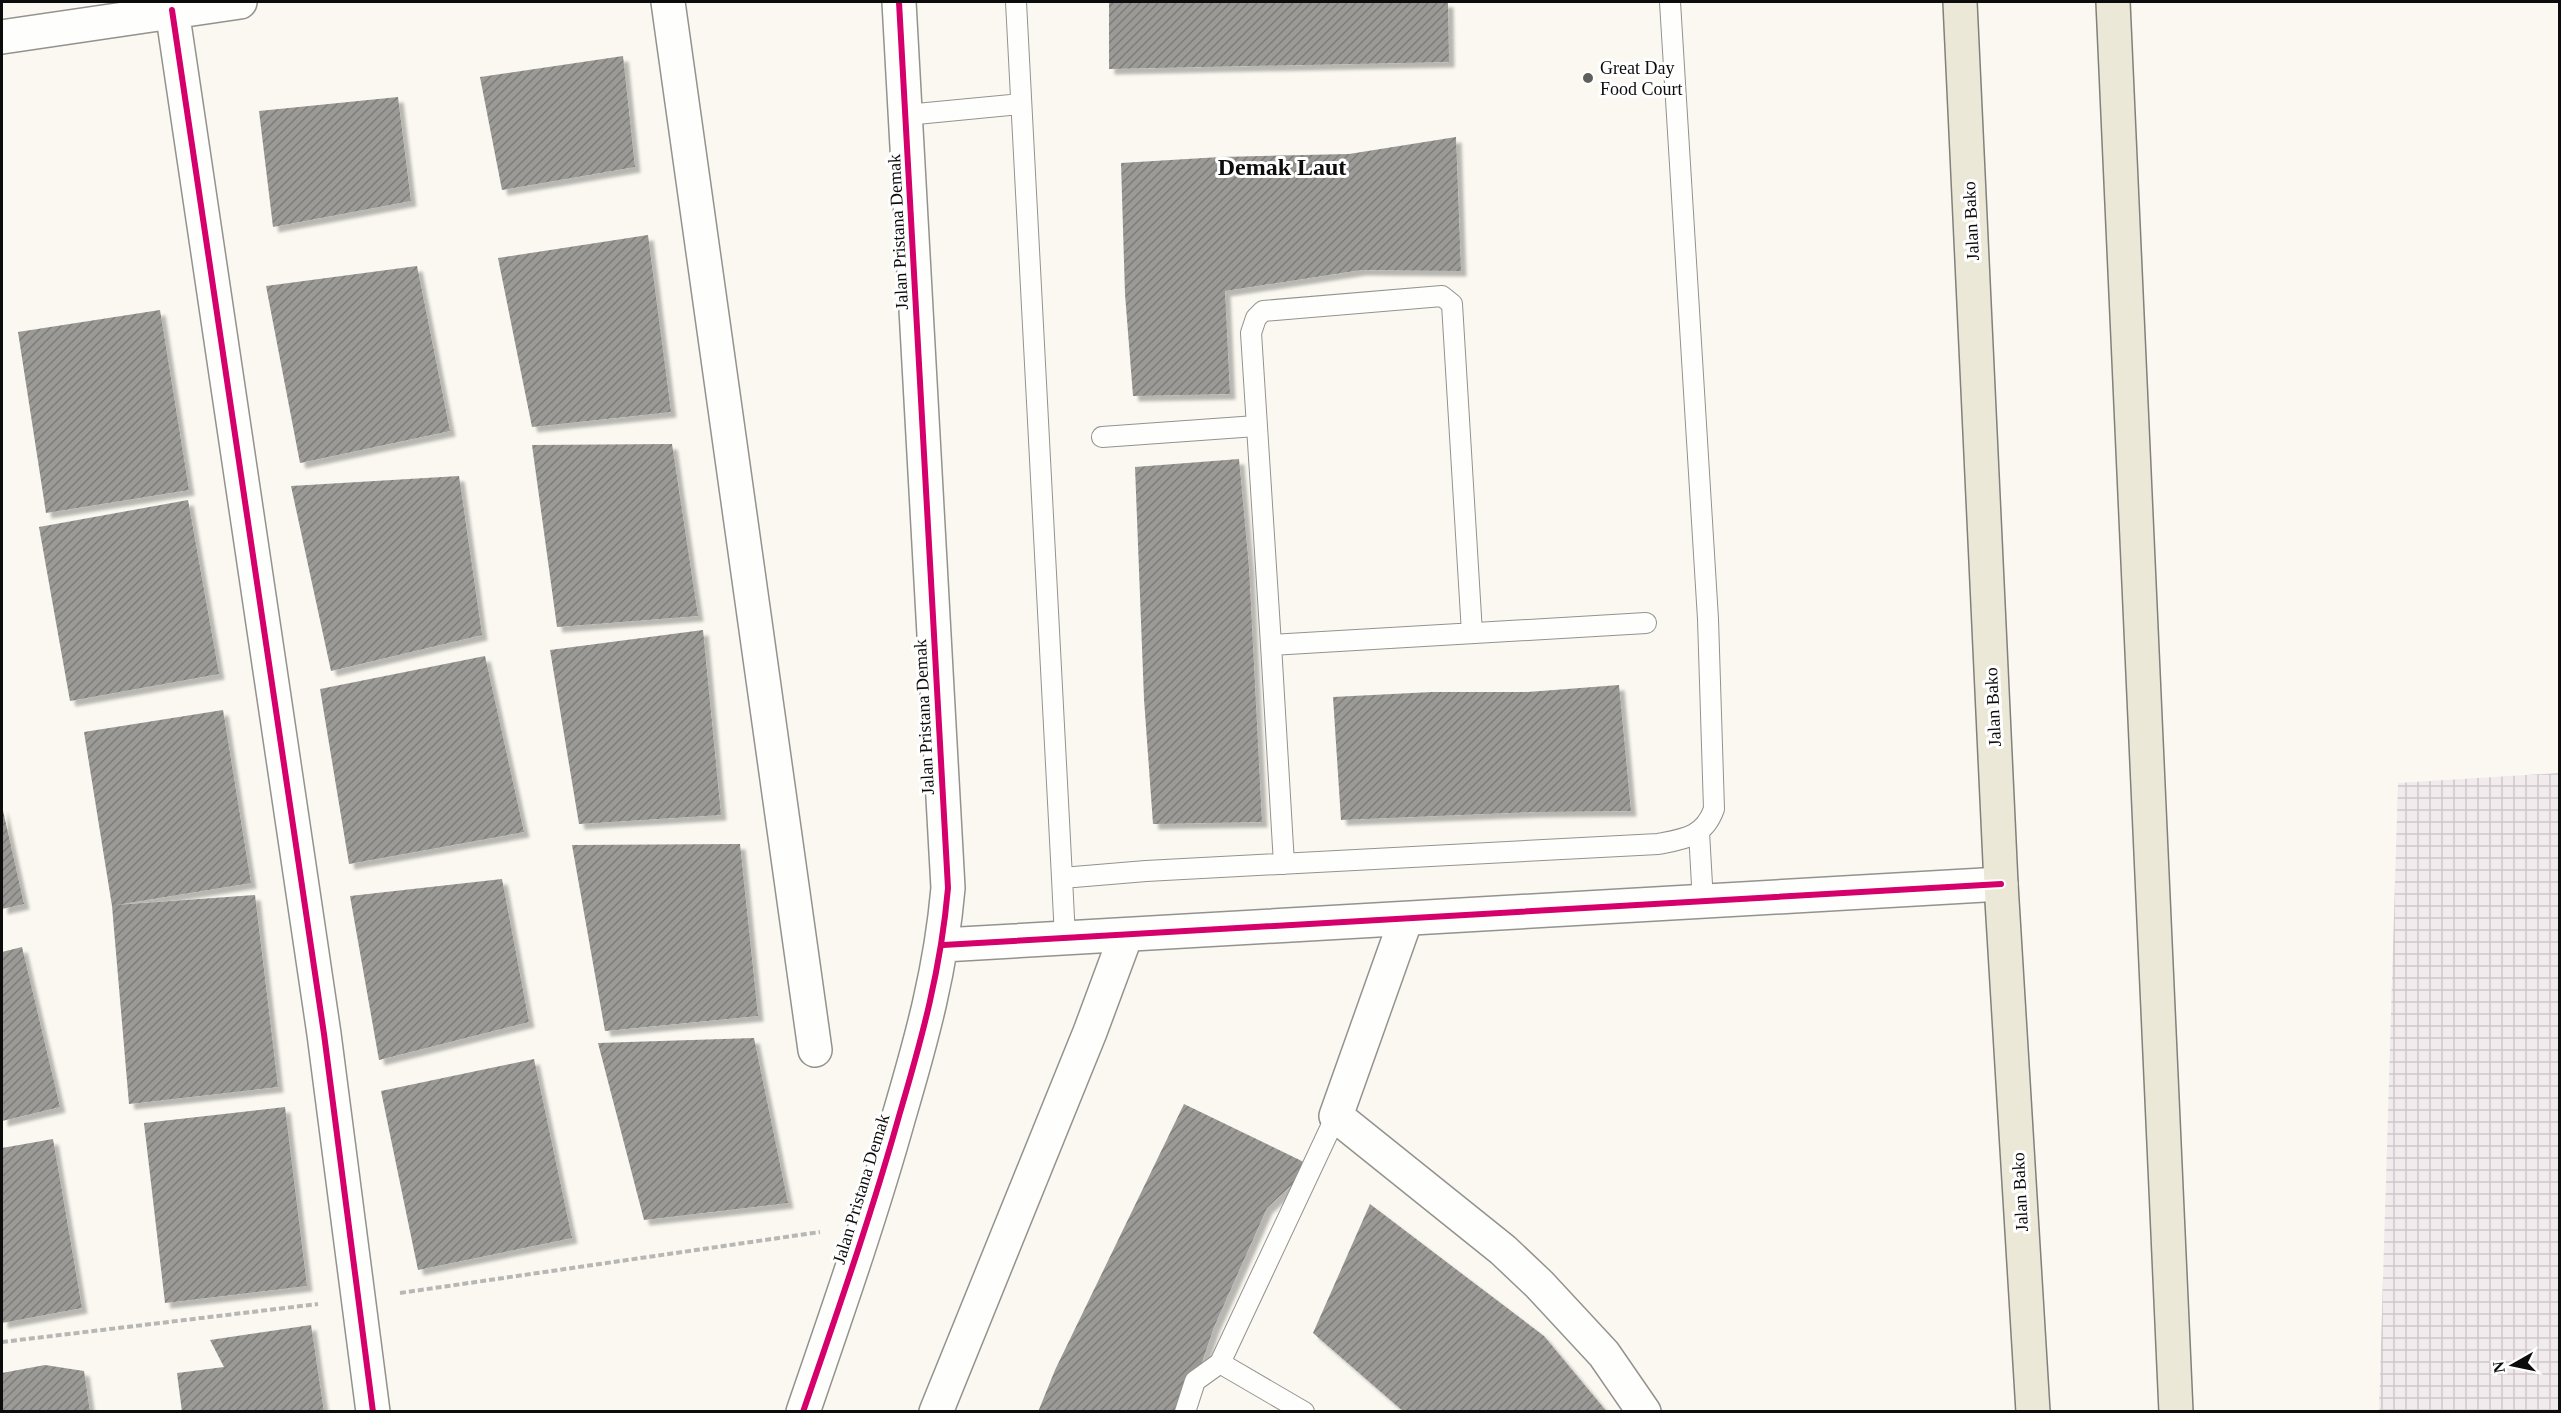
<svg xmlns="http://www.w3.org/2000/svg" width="2561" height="1413" font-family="Georgia,serif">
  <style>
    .industrial { fill: url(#industrial-grid) }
    .building { fill: url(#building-hatch); filter: url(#shadow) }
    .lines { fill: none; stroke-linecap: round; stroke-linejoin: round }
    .service-casing { stroke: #93928f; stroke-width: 22 }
    .minor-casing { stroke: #93928f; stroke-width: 36 }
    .tertiary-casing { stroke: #93928f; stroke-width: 36 }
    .primary-casing { stroke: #80807c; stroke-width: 36 }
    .path { stroke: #b7b7b5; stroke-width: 4; stroke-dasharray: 6 3; stroke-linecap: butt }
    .service { stroke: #fefefd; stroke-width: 20 }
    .minor { stroke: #fefefd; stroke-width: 33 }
    .tertiary { stroke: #fefefd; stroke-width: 33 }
    .primary { stroke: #ece8d7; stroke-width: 33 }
    .cycleway-casing { stroke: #fff; stroke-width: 10 }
    .cycleway { stroke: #d6006c; stroke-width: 6 }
    .poi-dot { fill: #5f5f5c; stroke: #fff; stroke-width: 2 }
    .labels { text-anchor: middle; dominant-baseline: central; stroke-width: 6; stroke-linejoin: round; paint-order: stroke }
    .poi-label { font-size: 18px; fill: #0c0c0c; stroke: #fff; text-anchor: start }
    .street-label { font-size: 18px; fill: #0c0c0c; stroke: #fff }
    .district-label { font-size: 24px; font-weight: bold; fill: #0c0c0c; stroke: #fff }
  </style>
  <defs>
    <pattern id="industrial-grid" width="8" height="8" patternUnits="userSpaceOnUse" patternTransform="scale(1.5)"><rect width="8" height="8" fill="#f1ebed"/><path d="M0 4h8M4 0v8" fill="none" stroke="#cdc8ca"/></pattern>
    <pattern id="building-hatch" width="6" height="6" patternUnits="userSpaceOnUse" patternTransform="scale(1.5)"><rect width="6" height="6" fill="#9c9a96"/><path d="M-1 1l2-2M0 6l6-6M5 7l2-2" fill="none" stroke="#7e7c79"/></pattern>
    <filter id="shadow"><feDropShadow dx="5.5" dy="5.5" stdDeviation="1.5" flood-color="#0004"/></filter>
  </defs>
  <rect width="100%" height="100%" fill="#faf8f0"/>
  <path class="industrial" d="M2559 773V1411H2379L2398 783Z"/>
  <path class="building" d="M1109 2H1448L1449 62 1109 69Z
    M623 56 635 167 502 190 480 77Z
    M398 97 411 201 273 227 259 111Z
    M1456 137 1461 271 1361 270 1225 291 1230 394 1133 396 1125 294 1121 163 1220 157 1349 154Z
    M648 235 671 412 532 427 498 258Z
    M417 266 450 431 300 463 266 286Z
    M160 310 189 490 46 513 18 332Z
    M672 444 698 616 557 627 532 445Z
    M1239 459 1249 567 1262 822 1153 824 1144 699 1135 467Z
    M459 476 482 635 331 671 291 486Z
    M188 500 219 674 70 701 39 527Z
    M703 630 721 815 579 824 550 650Z
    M485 656 524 832 349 864 320 689Z
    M1619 685 1631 811 1534 812 1341 820 1333 697 1432 692H1528Z
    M223 710 251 883 116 905 255 895 278 1087 129 1104 112 906 84 732Z
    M2 806 24 904 2 909Z
    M740 844 758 1016 605 1031 572 845Z
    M502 879 529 1022 379 1060 350 896Z
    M22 947 60 1107 2 1121V952Z
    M754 1038 788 1203 644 1220 598 1043Z
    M534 1059 572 1238 418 1270 381 1091Z
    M1184 1104 1312 1166 1267 1208 1214 1327 1185 1412H1038L1055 1370Z
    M285 1107 307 1286 165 1303 144 1123Z
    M53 1139 82 1308 2 1323V1148Z
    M1370 1204 1544 1336 1607 1412H1404L1313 1333Z
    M311 1325 324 1412H182L177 1373 224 1367 210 1340Z
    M45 1365 84 1371 90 1412H2V1373Z"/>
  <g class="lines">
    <defs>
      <path id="service" d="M1016 2 1062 878 1146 871 1658 844C1684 839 1704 837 1714 809L1708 619 1670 2
        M906 115 1020 104
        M1102 437 1256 426
        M1472 633 1452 304 1442 296 1263 311 1256 318 1251 333 1271 645 1646 623
        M1271 645 1284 864
        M1699 832 1703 902
        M1062 878 1065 938
        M1220 1363 1304 1412
        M1185 1412 1195 1381 1220 1363 1336 1116"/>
      <path id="minor" d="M668 2 815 1050
        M172 10 324 1034 373 1412
        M2 37 240 2
        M1406 919 1336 1116 1503 1250 1539 1284 1604 1354 1644 1412
        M936 1412 1090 1032 1126 935"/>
      <path id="tertiary" d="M943 945 2001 884
        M803 1412C837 1313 871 1216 899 1116 922 1038 941 969 948 888L899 2"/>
      <path id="primary" d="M1960 2 2001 884 2033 1412
        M2113 2 2176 1412"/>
    </defs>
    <use href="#service" class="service-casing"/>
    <use href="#minor" class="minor-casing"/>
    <use href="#tertiary" class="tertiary-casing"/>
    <use href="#primary" class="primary-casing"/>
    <path class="path" d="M400 1293 820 1232
      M2 1342 318 1304"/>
    <use href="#service" class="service"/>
    <use href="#minor" class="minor"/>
    <use href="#tertiary" class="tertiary"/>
    <use href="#primary" class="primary"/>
    <defs>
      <path id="cycleway" d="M172 10 324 1034 373 1412
        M943 945 2001 884
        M803 1412C837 1313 871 1216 899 1116 922 1038 941 969 948 888L899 2"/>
    </defs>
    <use href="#cycleway" class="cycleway-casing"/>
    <use href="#cycleway" class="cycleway"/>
  </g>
  <circle class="poi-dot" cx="1588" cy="78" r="6"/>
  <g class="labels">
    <g class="poi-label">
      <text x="1600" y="68">Great Day<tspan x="1600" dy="21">Food Court</tspan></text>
    </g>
    <g class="street-label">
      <text transform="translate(1971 221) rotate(-93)">Jalan Bako</text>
      <text transform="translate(898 232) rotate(-93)">Jalan Pristana Demak</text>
      <text transform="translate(1993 707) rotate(-93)">Jalan Bako</text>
      <text transform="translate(924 717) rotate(-93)">Jalan Pristana Demak</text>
      <text transform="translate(861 1189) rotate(-73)">Jalan Pristana Demak</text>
      <text transform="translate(2020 1192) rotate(-93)">Jalan Bako</text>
    </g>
    <g class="district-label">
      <text x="1282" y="167">Demak Laut</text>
    </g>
  </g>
  <rect width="2561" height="1413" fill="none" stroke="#0c0c0c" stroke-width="6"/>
  <g transform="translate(2513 1365) rotate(261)" stroke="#ffffff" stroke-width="4.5" paint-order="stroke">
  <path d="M0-4.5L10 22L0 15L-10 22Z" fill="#0c0c0c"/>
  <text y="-9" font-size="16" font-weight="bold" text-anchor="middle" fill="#0c0c0c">N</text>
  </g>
</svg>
